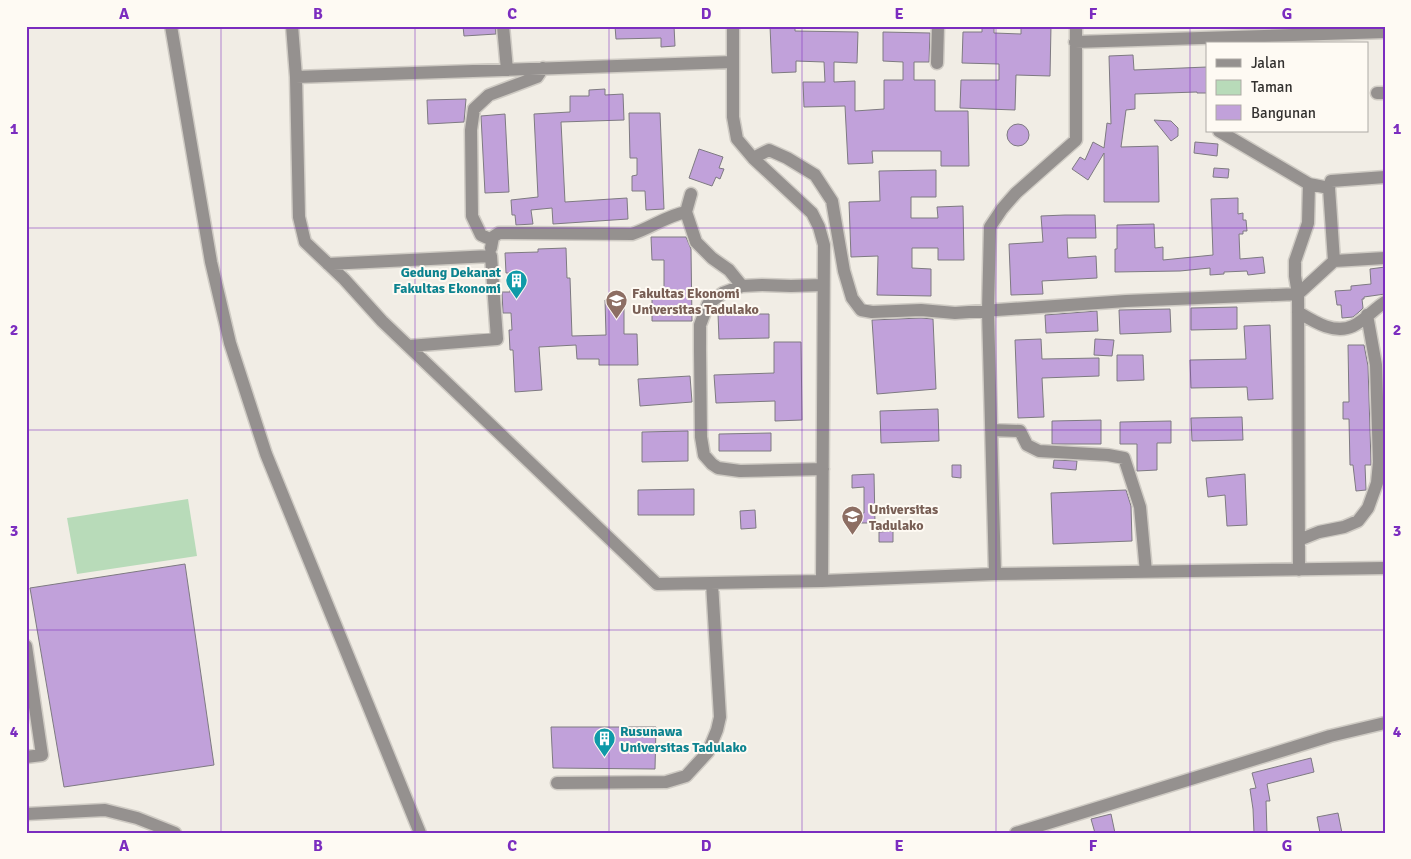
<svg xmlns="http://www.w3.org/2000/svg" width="1411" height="859" font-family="Signika,sans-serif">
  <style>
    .green { fill: #b8dbb9 }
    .building { fill: #c1a1da; stroke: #7e7a81 }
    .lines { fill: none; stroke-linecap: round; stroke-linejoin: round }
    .minor-casing { stroke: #cfcbc4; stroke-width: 15 }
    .minor { stroke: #95918f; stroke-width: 12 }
    .grid { fill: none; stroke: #7b2cbf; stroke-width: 1; stroke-opacity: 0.55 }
    .labels { text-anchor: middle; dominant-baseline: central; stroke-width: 4; stroke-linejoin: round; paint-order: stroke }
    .culture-label { font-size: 14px; font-weight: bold; fill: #0d838f; stroke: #fefaf3; text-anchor: end }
    .education-label { font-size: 14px; font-weight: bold; fill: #785e54; stroke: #fefaf3; text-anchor: start }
    .neatline { fill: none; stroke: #7b2cbf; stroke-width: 2 }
    .grid-label { font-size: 16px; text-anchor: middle; font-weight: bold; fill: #7b2cbf }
  </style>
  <rect width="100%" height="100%" fill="#f1ede5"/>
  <path class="green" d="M188 499 197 556 77 574 67 518Z"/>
  <path class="building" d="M463 26H495L496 34 464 36Z
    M615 26H674L675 46 661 47V38L616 39Z
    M770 26H795V31L858 32 857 63 834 62V82L855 81V111L884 109V80H903V62L883 61V32L930 33 929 62H914V80H935V111H968L969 166H941V151H872L873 163 848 164 845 106 804 107 803 82H825L824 62 796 61V72L772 73Z
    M982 26H994V33L1021 34V26H1051L1050 76 1016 75 1015 110 960 108 961 80H999V64L962 63 963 32H982Z
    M1133 55 1134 70 1207 67V93H1197V92L1135 94V109L1126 110 1121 147 1158 146 1159 202H1104V153L1088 180 1072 169 1080 157 1085 160 1093 142 1104 148 1107 123 1111 124 1109 56Z
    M605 89V95L623 94 624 120 561 122 565 202 627 198 628 219 553 224 552 208 531 210 533 224 516 225 515 215H512L511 200 538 197 534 114 570 112V96H589V90Z
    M466 99 464 122 428 124 427 100Z
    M629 113H660L664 209 646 210 645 191H632V176L637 175V158H630Z
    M505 114 509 192 485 193 481 116Z
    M1154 120 1171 121 1178 128V136L1171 141Z
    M1007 135a11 11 0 1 1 22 0a11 11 0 1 1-22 0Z
    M1195 142 1218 144 1217 156 1194 153Z
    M699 149 723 157 719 168 724 169 720 179 716 177 712 186 689 178Z
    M1214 168 1229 169 1228 178 1213 177Z
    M936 170V197H911V218H938L937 207 963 206 964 260H938V248H912V268L931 269V296L877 295 878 256 851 257 849 202 880 201 879 171Z
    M1238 198V214L1243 213V220H1246L1247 231H1243V234H1239L1240 259 1263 257 1265 273 1248 275 1247 271 1224 272V274L1210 275V268L1180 271 1115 272V249H1117V225L1154 224 1155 248 1163 247V260L1213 255 1211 199Z
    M1065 215H1095L1096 238H1067L1068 258 1096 256 1097 278 1042 281 1043 294 1011 295 1009 244 1043 242 1041 216Z
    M651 237H686L691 249 692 321H652V298H664V260H652Z
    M566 248 567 278H570L572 336 606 335 605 300H614V307H624V334H637L638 365H599V359H577L576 345 539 347 542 390 515 392 513 350H510L509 330H512L511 313H503L502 292H510L509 273H506L505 253 538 252V249Z
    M1385 267V294L1364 297V299H1362L1363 308 1359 312 1353 317 1342 318 1341 305H1337L1335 291 1351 290V286L1371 284 1370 269Z
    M1237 307V329L1191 330V308Z
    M1170 309 1171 332 1120 334 1119 310Z
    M1097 311 1098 331 1046 333 1045 315Z
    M718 314H769V338L719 339Z
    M921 318 933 319 936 389 877 394 872 320Z
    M1270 325 1273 399 1248 400 1247 387 1191 388 1190 360 1246 359 1244 326Z
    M1041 339 1042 359 1099 358V376L1042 378 1044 417 1018 418 1015 340Z
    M1095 339 1114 340 1112 356 1094 355Z
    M774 342H801L802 420 775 421V401L716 403 714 375 774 373Z
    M1348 345H1364L1368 366 1371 462V465H1365L1366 490 1356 491 1353 465H1350L1349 419H1343V402H1349Z
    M1117 355H1143L1144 380 1117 381Z
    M690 376 692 402 640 406 638 379Z
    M938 409 939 441 881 443 880 411Z
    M1242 417 1243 440 1192 441 1191 418Z
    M1101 420V444H1052V421Z
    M1171 421V443H1157V470L1137 471V444H1120V422Z
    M688 431V461L642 462V432Z
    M771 433V451H719V434Z
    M1054 460 1077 461 1076 470 1053 468Z
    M952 465H961V478L952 477Z
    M874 474 875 523H854L853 513H864V487L852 488V475Z
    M1245 474 1247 525 1227 526 1225 495 1208 497 1206 478Z
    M694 489V515H638V490Z
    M1126 490 1131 506 1132 541 1053 544 1051 493Z
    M755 510 756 528 741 529 740 511Z
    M893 531V542H879V532Z
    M185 564 214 765 64 787 30 588Z
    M551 727H656L655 769 553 768Z
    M1311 758 1314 772 1267 784 1270 801H1266L1267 833H1254L1253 809 1250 789 1256 788 1252 773Z
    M1338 813 1342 833H1320L1317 817Z
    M1111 814 1115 833H1095L1091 819Z"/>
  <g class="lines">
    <defs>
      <path id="minor" d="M171 26 211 262 230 343 266 454 420 833
        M292 26 296 77 299 217 305 242 344 279 382 321 657 584 822 581 995 574 1385 568
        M503 26 507 70
        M733 26V117L737 139 753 158 812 213 819 227 824 245 822 581
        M1075 42 1385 32
        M937 63 938 26
        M296 77 733 62
        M1377 93H1385
        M1219 131 1309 184 1329 188
        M753 158 769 150 787 158 815 175 832 201 844 271 852 298 861 310 872 312 921 310 955 313 1126 301 1298 294 1295 276V261L1308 223 1309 184
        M1385 177 1331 181 1329 188 1334 261 1385 258
        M691 194 686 212 696 242 712 258 729 270 742 286
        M492 240 481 235 472 216 471 130 474 109 489 95 537 77 543 68
        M491 248 493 237 499 233 632 234C651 228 666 216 686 212
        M328 264 491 256 497 339 409 346
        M1298 312C1313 321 1334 335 1353 326 1364 321 1374 309 1385 302
        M991 430 1020 431 1027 445 1039 451 1108 455 1124 458 1140 507 1146 572
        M823 469 740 471 718 468 712 464 704 455 701 437 700 351V325L708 304 723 293 742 286 762 285 791 286 823 285
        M1299 540 1319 532 1344 527 1358 521 1368 508 1377 483 1379 462 1376 365 1367 315
        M1299 570 1298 294 1334 261
        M995 574 988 311 990 227 1002 209 1016 193 1076 140V26
        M26 646 42 755 26 757
        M557 783 666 782 686 776 708 752 717 730 720 717 712 583
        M26 814 105 810 137 818 175 833
        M1016 833 1330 736 1385 723"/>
    </defs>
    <use href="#minor" class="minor-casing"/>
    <use href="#minor" class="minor"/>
  </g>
  <path class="grid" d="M221 26V833M415 26V833M609 26V833M802 26V833M996 26V833M1190 26V833M26 228H1385M26 430H1385M26 630H1385"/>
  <defs>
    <symbol id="building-pin" viewBox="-11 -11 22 30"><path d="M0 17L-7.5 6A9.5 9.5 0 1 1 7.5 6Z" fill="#0f9aa8" stroke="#fefaf3"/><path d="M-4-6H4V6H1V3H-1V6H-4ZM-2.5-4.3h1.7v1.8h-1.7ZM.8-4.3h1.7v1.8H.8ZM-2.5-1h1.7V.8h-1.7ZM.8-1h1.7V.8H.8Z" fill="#fff"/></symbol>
    <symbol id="university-pin" viewBox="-11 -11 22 30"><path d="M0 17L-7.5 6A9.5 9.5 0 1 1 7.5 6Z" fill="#8d6e63" stroke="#fefaf3"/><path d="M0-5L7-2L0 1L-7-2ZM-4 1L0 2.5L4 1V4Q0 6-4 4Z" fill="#fff"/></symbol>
  </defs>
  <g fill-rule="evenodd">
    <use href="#building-pin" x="504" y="268" width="25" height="34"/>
    <use href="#university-pin" x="604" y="288" width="25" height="34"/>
    <use href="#university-pin" x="840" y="504" width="25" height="34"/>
    <use href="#building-pin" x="592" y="726" width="25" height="34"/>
  </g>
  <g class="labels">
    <g class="culture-label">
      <text x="501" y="272">Gedung Dekanat<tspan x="501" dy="16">Fakultas Ekonomi</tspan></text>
      <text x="620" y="731" text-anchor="start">Rusunawa<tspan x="620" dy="16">Universitas Tadulako</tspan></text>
    </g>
    <g class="education-label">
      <text x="632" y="293">Fakultas Ekonomi<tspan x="632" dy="16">Universitas Tadulako</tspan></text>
      <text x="869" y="509">Universitas<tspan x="869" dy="16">Tadulako</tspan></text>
    </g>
  </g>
  <rect width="1411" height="859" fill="none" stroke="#fefaf3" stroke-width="55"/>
  <rect x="1206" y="42" width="162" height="90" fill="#fefaf3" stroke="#adaaa5"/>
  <rect x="1216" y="59" width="25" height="8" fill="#95918f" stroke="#adaaa5"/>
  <text x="1251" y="68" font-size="15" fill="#33312f">Jalan</text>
  <rect x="1216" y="80" width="25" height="15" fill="#b8dbb9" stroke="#adaaa5"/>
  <text x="1251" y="92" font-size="15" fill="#33312f">Taman</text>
  <rect x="1216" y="105" width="25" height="15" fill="#c1a1da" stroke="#adaaa5"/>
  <text x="1251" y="118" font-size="15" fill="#33312f">Bangunan</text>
  <rect x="28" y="28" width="1356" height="804" class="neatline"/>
  <g class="grid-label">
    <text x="124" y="19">A</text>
    <text x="318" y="19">B</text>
    <text x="512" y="19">C</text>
    <text x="706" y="19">D</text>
    <text x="899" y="19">E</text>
    <text x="1093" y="19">F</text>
    <text x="1287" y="19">G</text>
    <text x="14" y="134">1</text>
    <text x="1397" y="134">1</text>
    <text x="14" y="335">2</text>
    <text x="1397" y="335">2</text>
    <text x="14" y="536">3</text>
    <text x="1397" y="536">3</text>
    <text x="14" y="737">4</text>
    <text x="1397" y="737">4</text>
    <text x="124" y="851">A</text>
    <text x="318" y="851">B</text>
    <text x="512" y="851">C</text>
    <text x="706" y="851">D</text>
    <text x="899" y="851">E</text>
    <text x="1093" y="851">F</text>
    <text x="1287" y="851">G</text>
  </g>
</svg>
